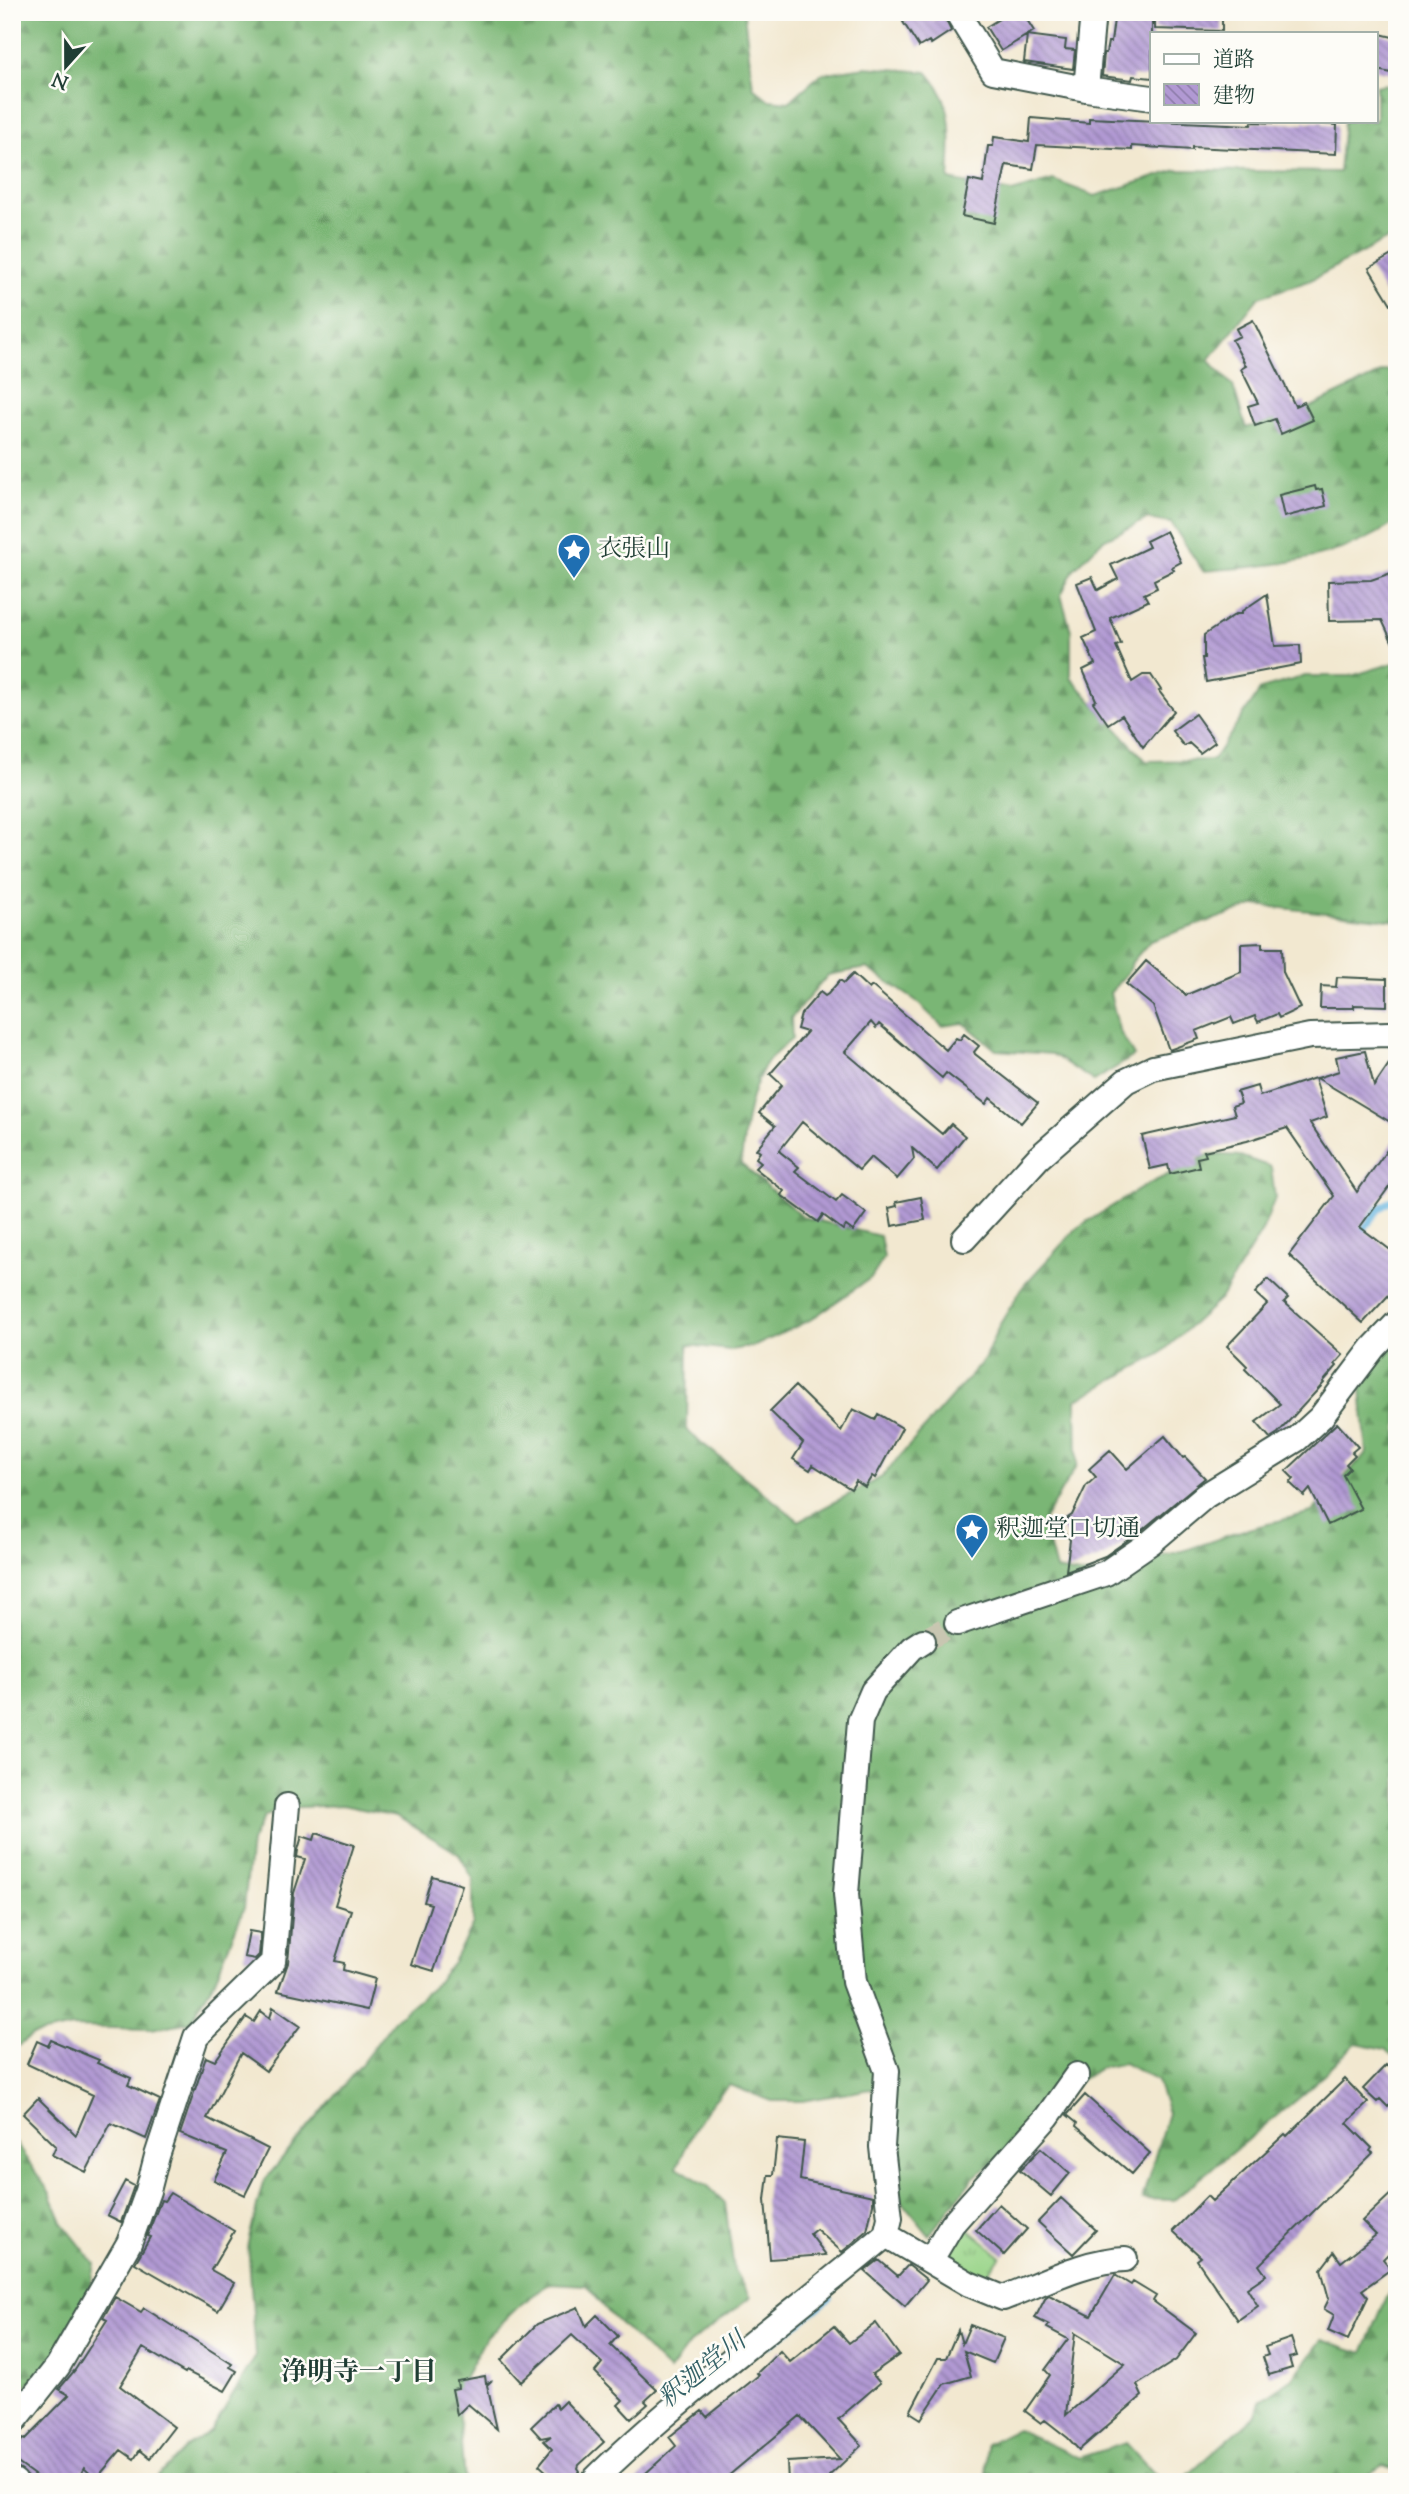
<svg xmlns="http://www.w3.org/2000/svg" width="1409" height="2494" font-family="'Sorts Mill Goudy','Noto Serif JP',serif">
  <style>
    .forest { fill: url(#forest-firs); stroke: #4c7a54; stroke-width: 2 }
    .park { fill: url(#park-tufts); stroke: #5c885e; stroke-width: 2 }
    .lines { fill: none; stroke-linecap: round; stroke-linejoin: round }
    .stream { stroke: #64b4df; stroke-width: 7 }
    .building { fill: url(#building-back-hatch); fill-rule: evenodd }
    .minor-tunnel { stroke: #c8c6b1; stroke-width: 24; stroke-dasharray: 24 12; stroke-linecap: butt }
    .minor-casing { stroke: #3f574b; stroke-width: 28 }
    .minor { stroke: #fff; stroke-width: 24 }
    .labels { text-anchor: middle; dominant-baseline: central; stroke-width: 5; stroke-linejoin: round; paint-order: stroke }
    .poi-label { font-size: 24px; fill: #1f3d34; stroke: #fdfcf7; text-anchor: start }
    .water-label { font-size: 26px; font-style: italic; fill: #346167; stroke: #fdfcf7 }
    .neighbourhood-label { font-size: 26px; font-weight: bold; fill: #1f3d34; stroke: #fdfcf7 }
  </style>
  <defs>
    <pattern id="forest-firs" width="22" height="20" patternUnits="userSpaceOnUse" patternTransform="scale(1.75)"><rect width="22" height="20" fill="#7ab674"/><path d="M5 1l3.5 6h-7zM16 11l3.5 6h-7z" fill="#639560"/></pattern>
    <pattern id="park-tufts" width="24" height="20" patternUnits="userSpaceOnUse" patternTransform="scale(1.75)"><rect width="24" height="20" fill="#99d488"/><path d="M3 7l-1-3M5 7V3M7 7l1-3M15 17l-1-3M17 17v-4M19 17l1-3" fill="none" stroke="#7cad70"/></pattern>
    <pattern id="building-back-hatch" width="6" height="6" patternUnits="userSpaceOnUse" patternTransform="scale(1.75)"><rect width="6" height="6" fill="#b199d3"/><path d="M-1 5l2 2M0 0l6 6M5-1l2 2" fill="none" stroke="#8f7eac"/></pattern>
  </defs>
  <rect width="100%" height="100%" fill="#fdfcf7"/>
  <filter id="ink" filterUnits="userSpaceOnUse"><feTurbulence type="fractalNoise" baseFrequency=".0143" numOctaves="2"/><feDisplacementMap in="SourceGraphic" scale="14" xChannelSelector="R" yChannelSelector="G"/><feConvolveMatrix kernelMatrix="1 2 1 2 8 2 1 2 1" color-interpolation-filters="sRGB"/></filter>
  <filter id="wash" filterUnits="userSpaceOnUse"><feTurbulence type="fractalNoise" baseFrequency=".00686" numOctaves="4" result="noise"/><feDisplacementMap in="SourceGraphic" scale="28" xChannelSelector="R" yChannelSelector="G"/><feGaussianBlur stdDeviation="1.57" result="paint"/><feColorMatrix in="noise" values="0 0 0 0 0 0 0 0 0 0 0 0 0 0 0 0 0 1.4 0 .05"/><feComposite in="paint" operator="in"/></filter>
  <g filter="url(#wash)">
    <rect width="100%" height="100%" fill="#f2e8d0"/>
    <path class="forest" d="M12 12H745L744 14 753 87 769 100 789 102 821 74 865 67 927 72C956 103 951 141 949 180L1012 192 1053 180 1095 196 1177 170 1339 172 1344 121H1376V86L1385 84 1397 92V234L1309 281 1259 297 1209 360 1233 386 1246 428 1311 407 1385 371H1397V521C1341 561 1270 566 1203 571L1171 523 1147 519 1103 540 1074 569 1061 595 1071 631V678L1146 761 1213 760 1261 689 1305 676H1351L1397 662V921L1256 905 1150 941 1132 962 1130 969 1110 993 1119 1030 1134 1056 1094 1081 1052 1054 996 1050 964 1023 942 1026 915 1000 867 968 828 975 791 1018 792 1039C783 1047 770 1056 764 1067 748 1096 744 1132 741 1164L803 1217 880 1236 884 1258 872 1277 810 1320 755 1346 730 1350 688 1345 687 1431 799 1521 882 1477 984 1360 1000 1324 1024 1285 1077 1228 1145 1186 1210 1154 1240 1156 1271 1167 1275 1198 1263 1229 1220 1299 1160 1354 1076 1400 1077 1465 1043 1521 1056 1570 1109 1579 1140 1562 1189 1549 1241 1531 1312 1512 1367 1453 1360 1378 1397 1337V2059L1386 2049 1356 2043 1303 2094 1174 2200 1142 2199 1168 2113 1157 2081 1124 2063 1100 2068 1050 2098 1003 2157 975 2176 929 2235 897 2195 888 2138 896 2120 871 2089 802 2101H772L729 2085C701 2110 692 2133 677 2167L708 2186 725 2203 734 2270 750 2298 691 2342 669 2371 611 2315 586 2285 550 2283 520 2305 485 2339 457 2391 464 2482H153L188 2446 211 2431 256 2356 248 2243 263 2182 359 2067 396 2018 432 1988 453 1962 473 1924V1879L459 1854 396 1816 342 1805 281 1808 263 1818 251 1842 244 1908 214 1982 190 2022 151 2029 73 2027 33 2035 12 2050Z
      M12 2138 50 2193 62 2222 95 2264 86 2311 49 2365 12 2397Z
      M1397 2281V2470L1383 2465 1356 2482H1180L1256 2415 1260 2401 1293 2378 1322 2340 1363 2353 1385 2301Z
      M1016 2429 1079 2458 1126 2443 1162 2482H991L987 2475 986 2444Z"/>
    <path class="park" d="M962 2224 1001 2256 983 2280 943 2256Z"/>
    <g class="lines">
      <path class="stream" d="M1358 1237 1379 1209 1397 1196
        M769 2345 830 2298
        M628 2464 649 2443"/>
    </g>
    <g id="blocks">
      <path class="building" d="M918 12H926L932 21 943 14 951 31 931 44 929 41 919 47 903 22Z
        M994 12H1022L1034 31 1001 51 986 27 999 19Z
        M1115 12H1152V78L1133 76 1132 80 1102 76 1104 53H1106L1108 42H1111Z
        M1155 12H1222V31L1155 29Z
        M1376 33 1397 38V74L1376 70Z
        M1027 35 1066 40 1065 49 1075 50 1073 69 1024 62Z
        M1031 118 1089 123V118L1251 125 1252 122 1304 124V122H1323V124L1337 125 1336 154 1192 147V150L1132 146V150L1037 145 1033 169 1006 165 994 223 962 216 969 180 983 183 988 146H993L994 137 1029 142Z
        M1397 252V314L1369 268Z
        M1253 320 1295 406 1304 402 1313 420 1281 434 1275 419 1255 426 1248 406 1258 403 1241 369 1246 366 1232 340 1240 336 1236 329Z
        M1315 486 1316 490 1322 489 1326 506 1284 517 1279 495Z
        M1166 531 1181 562 1172 567 1174 570 1154 580 1157 588 1144 594 1148 601 1110 618 1121 644 1116 646 1132 682 1143 675H1151L1161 690 1159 691 1174 711 1143 747 1122 715 1108 724 1093 702 1096 700 1083 670 1095 664 1083 638 1096 632 1077 583 1092 577 1098 590 1118 579 1111 565 1149 547 1146 541Z
        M1397 571V652L1382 620 1329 621 1328 581 1371 580Z
        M1267 594 1275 646 1300 645 1301 664 1206 682 1202 658H1204V635L1236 614H1242V611Z
        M1195 714 1215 742 1200 753 1189 743 1184 746 1172 731Z
        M1262 943V948H1282L1283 972 1300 1008 1279 1018 1277 1014 1258 1022 1255 1016 1234 1024 1231 1017 1196 1031 1199 1039 1169 1050 1153 1006 1126 984 1146 961 1186 995 1241 972V944Z
        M853 974 869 989 872 986 946 1050 956 1038 960 1040 964 1034 979 1046 974 1052 975 1054 1038 1103 1021 1123 990 1098 986 1104 946 1073 942 1078 879 1024 876 1028 871 1022 845 1052 942 1134 951 1124 965 1136 937 1170 912 1148 914 1159 897 1179 871 1157 859 1170 802 1122 779 1151 799 1167 795 1171 836 1202 842 1195 866 1213 853 1231 846 1226 843 1230 823 1215 818 1222 781 1195 784 1191 755 1168 761 1162 756 1158 760 1152 756 1149 775 1126 759 1113 782 1085 770 1074 807 1032 797 1029 801 1014 820 992 825 996 828 994 840 980 844 983Z
        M1337 977 1387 979V1006L1354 1005V1008H1320L1321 986 1336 987Z
        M1365 1051 1374 1086 1397 1052V1126L1317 1078 1339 1071 1336 1057Z
        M1315 1078 1327 1117 1310 1123 1357 1192 1397 1136V1176L1360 1227 1397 1255V1286L1363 1323 1289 1255 1334 1196 1287 1128 1247 1141 1204 1151 1206 1156 1197 1158 1199 1167 1170 1174 1168 1165 1150 1169 1142 1136 1235 1115 1232 1106 1241 1103 1237 1092 1257 1086 1260 1096Z
        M921 1197 925 1220 892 1226 889 1208 897 1206 896 1202Z
        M1268 1279 1288 1298 1284 1302 1343 1355 1335 1364 1337 1366 1323 1382 1324 1383 1278 1433 1270 1438 1256 1422 1280 1404 1245 1369 1247 1366 1227 1346 1267 1304 1255 1293Z
        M795 1386 841 1431 853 1409 875 1420 878 1414 902 1428 875 1478 872 1476 865 1487 856 1481 851 1489 813 1465 810 1470 793 1459 803 1443 770 1411Z
        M1337 1423 1358 1447 1352 1452 1355 1455 1346 1464 1350 1468 1343 1475 1361 1509 1328 1525 1310 1489 1304 1496 1290 1483 1294 1479 1286 1471Z
        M1165 1436 1183 1458 1185 1457 1205 1478 1142 1530 1105 1556 1066 1571 1070 1540 1059 1524 1072 1515 1086 1486 1096 1477 1089 1469 1110 1450 1127 1469Z
        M316 1833 354 1845 335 1905 351 1910 335 1961 344 1963 343 1970 375 1979 367 2010 278 1991 288 1963 294 1893 305 1859 297 1857 298 1850 302 1836 314 1840Z
        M432 1876 462 1885 434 1971 411 1964 431 1904 424 1902Z
        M249 1931 261 1933 259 1955 255 1959 244 1957Z
        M273 2007 300 2026 266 2071 241 2053 207 2118 268 2149 245 2195 214 2180 227 2153 180 2134 206 2057 215 2061 246 2017 254 2022 261 2011 270 2018Z
        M51 2040 99 2060 97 2063 131 2078 128 2085 160 2100 146 2139 111 2123 86 2172 52 2155 56 2146 23 2114 38 2098 76 2135 93 2095 27 2064 37 2041 48 2046Z
        M1386 2065 1397 2075V2098L1388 2107 1380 2099 1377 2102 1363 2089Z
        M1345 2079 1368 2103 1347 2123 1372 2148 1370 2151 1373 2153 1259 2265 1266 2275 1247 2288 1258 2306 1238 2320 1197 2260 1201 2257 1173 2231 1207 2196 1212 2201 1285 2134 1287 2136Z
        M1085 2095 1150 2153 1132 2174 1076 2126 1077 2123 1067 2115Z
        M777 2139 804 2142 800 2180 873 2196V2204L867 2231 842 2252 816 2229 810 2234 826 2255 770 2259 765 2200 768 2175H773Z
        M1041 2148 1070 2173 1051 2196 1020 2170Z
        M125 2181 134 2186 121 2222 107 2215Z
        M1397 2188V2256L1391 2251 1383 2259 1391 2269 1362 2290 1368 2297 1348 2340 1328 2331 1334 2315 1324 2309 1329 2299 1321 2269 1334 2252 1341 2262 1376 2235 1362 2221Z
        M170 2193 234 2231 211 2270 234 2283 218 2311 135 2263 150 2237 147 2236 161 2200 164 2201Z
        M1061 2198 1096 2230 1073 2254 1038 2222Z
        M999 2204 1027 2229 1004 2255 976 2230Z
        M879 2260 898 2276 908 2265 927 2280 905 2306 865 2271Z
        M1115 2275 1131 2285 1133 2282 1156 2296 1153 2301 1196 2333 1176 2360 1137 2385 1142 2396 1079 2450 1068 2438 1045 2420 1041 2423 1025 2411 1050 2375 1045 2370 1068 2339 1047 2328 1049 2325 1035 2318 1046 2297 1049 2295 1091 2316ZM1075 2333 1125 2364 1066 2415 1072 2358Z
        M115 2297 141 2312 144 2308 232 2364 230 2367 237 2371 225 2391 186 2371 185 2373 143 2348 120 2386 174 2427 150 2458 140 2450 134 2459 121 2450 96 2479 84 2468 76 2482H44L12 2459V2453L23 2439 25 2440 69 2395 59 2389 75 2370 107 2320 103 2318Z
        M578 2307 586 2326 597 2315 618 2336 610 2345 657 2390 645 2401 648 2404 631 2419 618 2405 623 2400 595 2372 602 2363 572 2335 521 2382 501 2360 537 2324Z
        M876 2323 899 2355 872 2374 880 2383 838 2419 862 2445 829 2476 830 2482H788L787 2462 840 2459 800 2416 721 2482H636L676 2446 669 2437 702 2411 707 2417 759 2375 757 2373 780 2351 790 2362 834 2326 849 2343Z
        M970 2325 1004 2338 993 2363 964 2351 971 2376 944 2384 921 2419 910 2412 938 2358H946L958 2330 962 2344Z
        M1291 2338 1297 2356 1289 2358 1292 2368 1269 2375 1263 2357 1268 2355 1265 2347Z
        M485 2376 486 2383 490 2382 487 2385 497 2429 468 2404 457 2415 452 2389 458 2388 457 2381Z
        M565 2401 604 2442 579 2465 578 2468 580 2471 571 2482H558L539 2465 552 2449 544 2441 551 2436 541 2438 531 2427 555 2404 558 2408Z"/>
    </g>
  </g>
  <g filter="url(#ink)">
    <use href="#blocks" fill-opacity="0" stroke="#3f574b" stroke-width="2"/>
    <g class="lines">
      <path class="minor-tunnel" d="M923 1641 957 1623"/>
      <defs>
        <path id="minor" d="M957 12 993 71 1086 89
          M1093 12 1086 89 1152 98
          M964 1239 1038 1158 1126 1081 1153 1068 1310 1036 1390 1034 1397 1037
          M957 1623 1106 1573 1151 1542 1205 1496 1297 1439 1321 1417 1373 1348 1397 1323
          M886 2235 969 2284 1003 2298C1041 2284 1085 2260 1125 2259
          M930 2261 952 2224 1047 2117 1077 2075
          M12 2424 58 2366 129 2243 148 2191 157 2156 196 2037 273 1962 287 1806
          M12 2480 15 2482
          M592 2482C684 2392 788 2317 886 2235L890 2218 882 2147 887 2071 854 1982 846 1894 860 1721 873 1691 912 1648 923 1641"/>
      </defs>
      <use href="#minor" class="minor-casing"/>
      <use href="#minor" class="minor"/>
    </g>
  </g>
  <defs>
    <symbol id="sight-pin" viewBox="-11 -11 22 30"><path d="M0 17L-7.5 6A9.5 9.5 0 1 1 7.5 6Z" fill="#1f6fb2" stroke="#fdfcf7"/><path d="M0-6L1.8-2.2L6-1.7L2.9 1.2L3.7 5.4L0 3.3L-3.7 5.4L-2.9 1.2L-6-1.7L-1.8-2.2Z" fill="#fff"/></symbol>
  </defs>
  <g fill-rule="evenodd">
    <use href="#sight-pin" x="555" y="531" width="38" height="52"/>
    <use href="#sight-pin" x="953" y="1511" width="38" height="52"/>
  </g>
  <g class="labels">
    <g class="poi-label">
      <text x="598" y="550">衣張山</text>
      <text x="996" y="1530">釈迦堂口切通</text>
    </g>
    <g class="water-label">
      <text transform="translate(703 2371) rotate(-39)">釈迦堂川</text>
    </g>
    <g class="neighbourhood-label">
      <text x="359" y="2373">浄明寺一丁目</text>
    </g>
  </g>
  <rect width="1409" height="2494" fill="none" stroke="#fdfcf7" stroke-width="42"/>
  <rect x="1150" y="32" width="228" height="91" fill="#fdfcf7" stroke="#a4b0a9" stroke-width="2"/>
  <rect x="1164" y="54" width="35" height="10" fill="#ffffff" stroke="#a4b0a9" stroke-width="2"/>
  <text x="1213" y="66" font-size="21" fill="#1f3d34">道路</text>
  <rect x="1164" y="84" width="35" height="21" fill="url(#building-back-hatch)" stroke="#a4b0a9" stroke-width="2"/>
  <text x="1213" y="102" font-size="21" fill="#1f3d34">建物</text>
  <g transform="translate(66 66) rotate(201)" stroke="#fdfcf7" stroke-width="5" paint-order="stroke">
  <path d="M0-5L12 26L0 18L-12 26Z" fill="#1f3d34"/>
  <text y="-10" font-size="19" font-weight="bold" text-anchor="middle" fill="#1f3d34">N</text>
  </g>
</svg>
